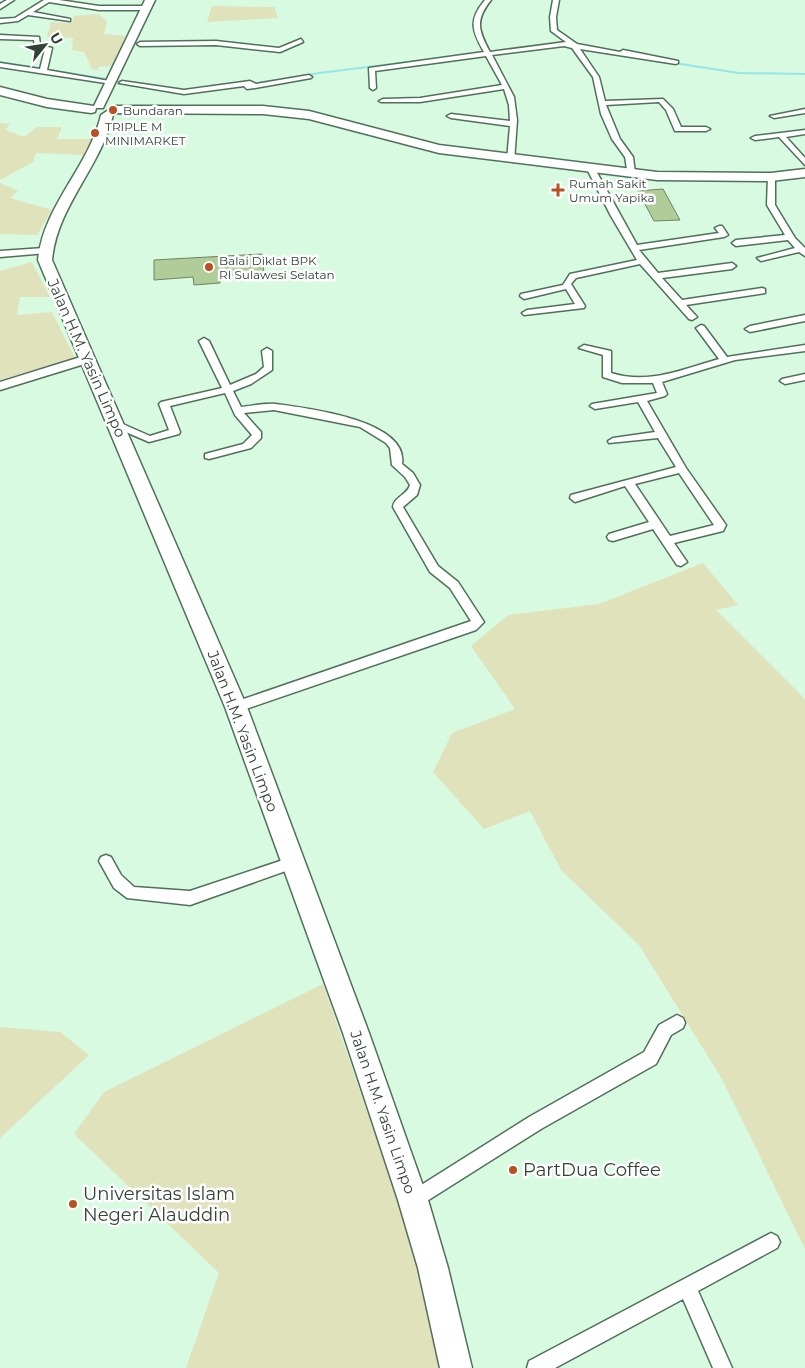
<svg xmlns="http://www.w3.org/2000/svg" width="805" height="1368" font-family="Montserrat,sans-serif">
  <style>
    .green { fill: #e0e2bc }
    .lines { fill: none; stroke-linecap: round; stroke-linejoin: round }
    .stream { stroke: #97e5e7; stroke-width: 2 }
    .building { fill: #b0cc98; stroke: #718263 }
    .minor-casing { stroke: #51705a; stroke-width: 3 }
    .tertiary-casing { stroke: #51705a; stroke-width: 3 }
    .primary-casing { stroke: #51705a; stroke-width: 3 }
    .minor { fill: #fff; fill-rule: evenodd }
    .tertiary { fill: #fff; fill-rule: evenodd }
    .primary { fill: #fff; fill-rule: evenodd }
    .poi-dot { fill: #b75124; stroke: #fdfdfd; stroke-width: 2 }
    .labels { text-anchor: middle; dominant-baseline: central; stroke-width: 5; stroke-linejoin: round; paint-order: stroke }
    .far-poi-label { font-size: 12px; fill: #334137; stroke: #fdfdfd; text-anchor: start }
    .street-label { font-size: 15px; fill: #334137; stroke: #fdfdfd }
    .near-poi-label { font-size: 18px; fill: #334137; stroke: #fdfdfd; text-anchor: start }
  </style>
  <rect width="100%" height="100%" fill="#d7fae1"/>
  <path class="green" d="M212 6 274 7 278 18 207 22Z
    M98 14 107 21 104 34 125 36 114 66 98 67V70L92 69 84 52 72 50 73 38 47 37 51 22 72 23 74 16Z
    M0 123 10 124 5 130 24 137 37 127H62L57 139H92L84 155 36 153 33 162 0 180Z
    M0 183 18 191 10 198 52 210 37 235 0 234Z
    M32 262 50 297H20L17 315 52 312 75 358 0 380V271Z
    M703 563 738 605 716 610 805 699V1249L722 1079 639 945 561 870 530 811 484 829 433 772 452 733 515 709 471 646 508 615 599 604Z
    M323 984 399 1204 445 1368H186L219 1273 74 1134 104 1092Z
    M0 1027 60 1032 89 1055 0 1138Z"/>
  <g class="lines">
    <path class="stream" d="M0 62 38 68
      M674 63 739 73 805 74
      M49 70 126 82
      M251 84 319 73 564 43
      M195 92 230 88"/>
  </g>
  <path class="building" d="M663 189 680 220 654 221 638 191Z
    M262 254 264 273 220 276V283L194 285 193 277 154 280V260Z"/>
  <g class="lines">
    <defs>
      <path id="minor" d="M7 0H14L0 9V4Z
        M44 0H59L99 6H146L149 8 146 10H99L49 2 33 12 70 19V21L28 15 18 21 0 23V19L15 18Z
        M485 0H491C475 20 478 30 490 52L566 42 551 31 550 17 553 0H559L556 17 557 30 577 44 620 52 623 50 678 61V63L676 64 580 49 599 77 605 101 663 99 673 109 681 127H706L710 129 706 131H675L666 110 659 102 606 105 620 139 633 157 635 173 628 175 625 157 612 139 601 114 593 77 572 48 564 46 492 55 514 97 517 120 514 162 507 160 510 126 451 118 447 116 451 114 510 121 509 105 504 89 420 102H381L379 101 383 99 420 98 502 85 486 56 375 71 376 88 373 90 370 88 369 68 484 52C472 31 468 20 485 0Z
        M0 35 39 37 40 45 52 48 47 70 115 82 112 84 0 67V63L40 69 45 49 35 47 34 40 0 39Z
        M301 39 303 42 280 52 216 45 140 46 137 44 140 42 216 41 279 48Z
        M309 75 312 77 311 78 255 88 247 89 244 86 184 94 119 83 122 81 184 90 250 81 256 84Z
        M805 109V113L774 118 770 116Z
        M805 130V134L786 137 805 158V165L779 137 755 140 751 138 755 136Z
        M588 167 595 169 637 245 719 233 715 228 719 226H722L728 235 724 237 639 250 658 273 732 263 736 266 732 269 662 278 682 300 762 288 765 289V293L686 305 697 317 692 320 689 319 640 264 576 278 571 284 585 306 584 308 524 315 522 313 527 310 575 304 566 289 524 299 520 296 521 294 563 285 570 274 637 260 611 216 587 169Z
        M768 175 775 177V205L795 238 805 248V256L799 252 761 261 757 258 795 248 788 240 736 246 732 243 736 240 785 235 767 205Z
        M44 248 48 251 47 253 0 257V251Z
        M805 315V321L750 332 745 329 750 326Z
        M701 325 704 326 727 357 805 345V351L735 360 662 382 667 394 665 396 647 401 686 468 726 525 723 531 674 543 687 562 681 566 677 565 653 529 613 541 609 540 607 537 609 534 649 522 625 486 575 502 570 498 571 495 676 467 658 438 609 443 608 441 613 438 655 432 638 402 595 409 590 406 592 404 657 393 653 383H622L603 377V355L579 348 584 345 611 351V373C649 385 683 369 719 359L696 328ZM679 473 714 525 670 536 635 484Z
        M204 338 209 341 230 385 256 374 264 367 262 351 267 348 272 351V370L251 384 233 391 241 407C252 406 265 403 276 404 306 408 409 420 402 464L413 473 420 485 417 495 403 507 438 566 458 582 482 619 484 622 476 630 240 711H232L230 707 232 703 471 621 450 588 430 572 393 507C394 497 407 495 410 485L405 477 392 465 390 448 386 443 360 427 274 410 244 413 261 432V438L251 448 209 459 205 458V454L243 444 252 435 235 415 225 393 170 406 180 432 179 434 149 442 112 426V422L116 421 150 436 169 430 159 404 161 402 222 388 199 341Z
        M805 374V380L785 384 780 381 782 379Z
        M106 855 111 857 121 875 134 887 190 891 292 857 297 859 299 863 297 867 190 905 127 898 114 888 99 861 101 857Z
        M677 1015 683 1018 685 1023 683 1028 671 1035 656 1064 541 1129 419 1206 413 1209 407 1206 404 1200 407 1194 529 1117 644 1052 659 1025Z
        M771 1233 777 1236 780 1242 777 1248 698 1291 732 1368H713L683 1299 555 1368H527L529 1361Z"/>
      <path id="tertiary" d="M87 355 91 356 93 359 91 362 0 390V382Z"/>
      <path id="primary" d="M145 0H155L103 108H96L95 112 91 113 47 107 0 95V87L47 99 94 106Z
        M116 106H263L309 111 439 145 657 172 771 173 805 169V177L771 181 657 180 439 153 309 119 263 114 112 113 110 110Z
        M107 111 113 115C101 167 57 206 52 260L247 707 369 1033 428 1200 448 1268 472 1368H440L418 1268 398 1200 343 1033 225 707 38 260C43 206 89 167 101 115Z"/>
    </defs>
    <use href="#minor" class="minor-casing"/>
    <use href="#tertiary" class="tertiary-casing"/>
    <use href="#primary" class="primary-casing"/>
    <use href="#minor" class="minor"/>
    <use href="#tertiary" class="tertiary"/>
    <use href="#primary" class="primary"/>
  </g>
  <g class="poi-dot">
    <circle cx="113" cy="110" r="5"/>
    <circle cx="95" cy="133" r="5"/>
    <path d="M555.5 182.5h5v5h5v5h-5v5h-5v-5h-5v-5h5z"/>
    <circle cx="209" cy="267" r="5"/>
    <circle cx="513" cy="1170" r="5"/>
    <circle cx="73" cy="1204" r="5"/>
  </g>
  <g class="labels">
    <g class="far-poi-label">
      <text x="123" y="110">Bundaran</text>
      <text x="105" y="126">TRIPLE M<tspan x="105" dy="14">MINIMARKET</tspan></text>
      <text x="569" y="183">Rumah Sakit<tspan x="569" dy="14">Umum Yapika</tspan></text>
      <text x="219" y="260">Balai Diklat BPK<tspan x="219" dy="14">RI Sulawesi Selatan</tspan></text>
    </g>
    <g class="street-label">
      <text transform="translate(87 358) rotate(66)">Jalan H.M. Yasin Limpo</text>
      <text transform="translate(243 731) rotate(69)">Jalan H.M. Yasin Limpo</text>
      <text transform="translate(383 1112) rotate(71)">Jalan H.M. Yasin Limpo</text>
    </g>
    <g class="near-poi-label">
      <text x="523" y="1170">PartDua Coffee</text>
      <text x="83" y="1194">Universitas Islam<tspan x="83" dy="21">Negeri Alauddin</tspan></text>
    </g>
  </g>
  <g transform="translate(45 45) rotate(60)" stroke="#fdfdfd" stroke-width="4" paint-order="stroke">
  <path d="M0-4L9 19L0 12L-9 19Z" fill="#334137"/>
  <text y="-8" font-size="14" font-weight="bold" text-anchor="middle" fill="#334137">U</text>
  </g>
</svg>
